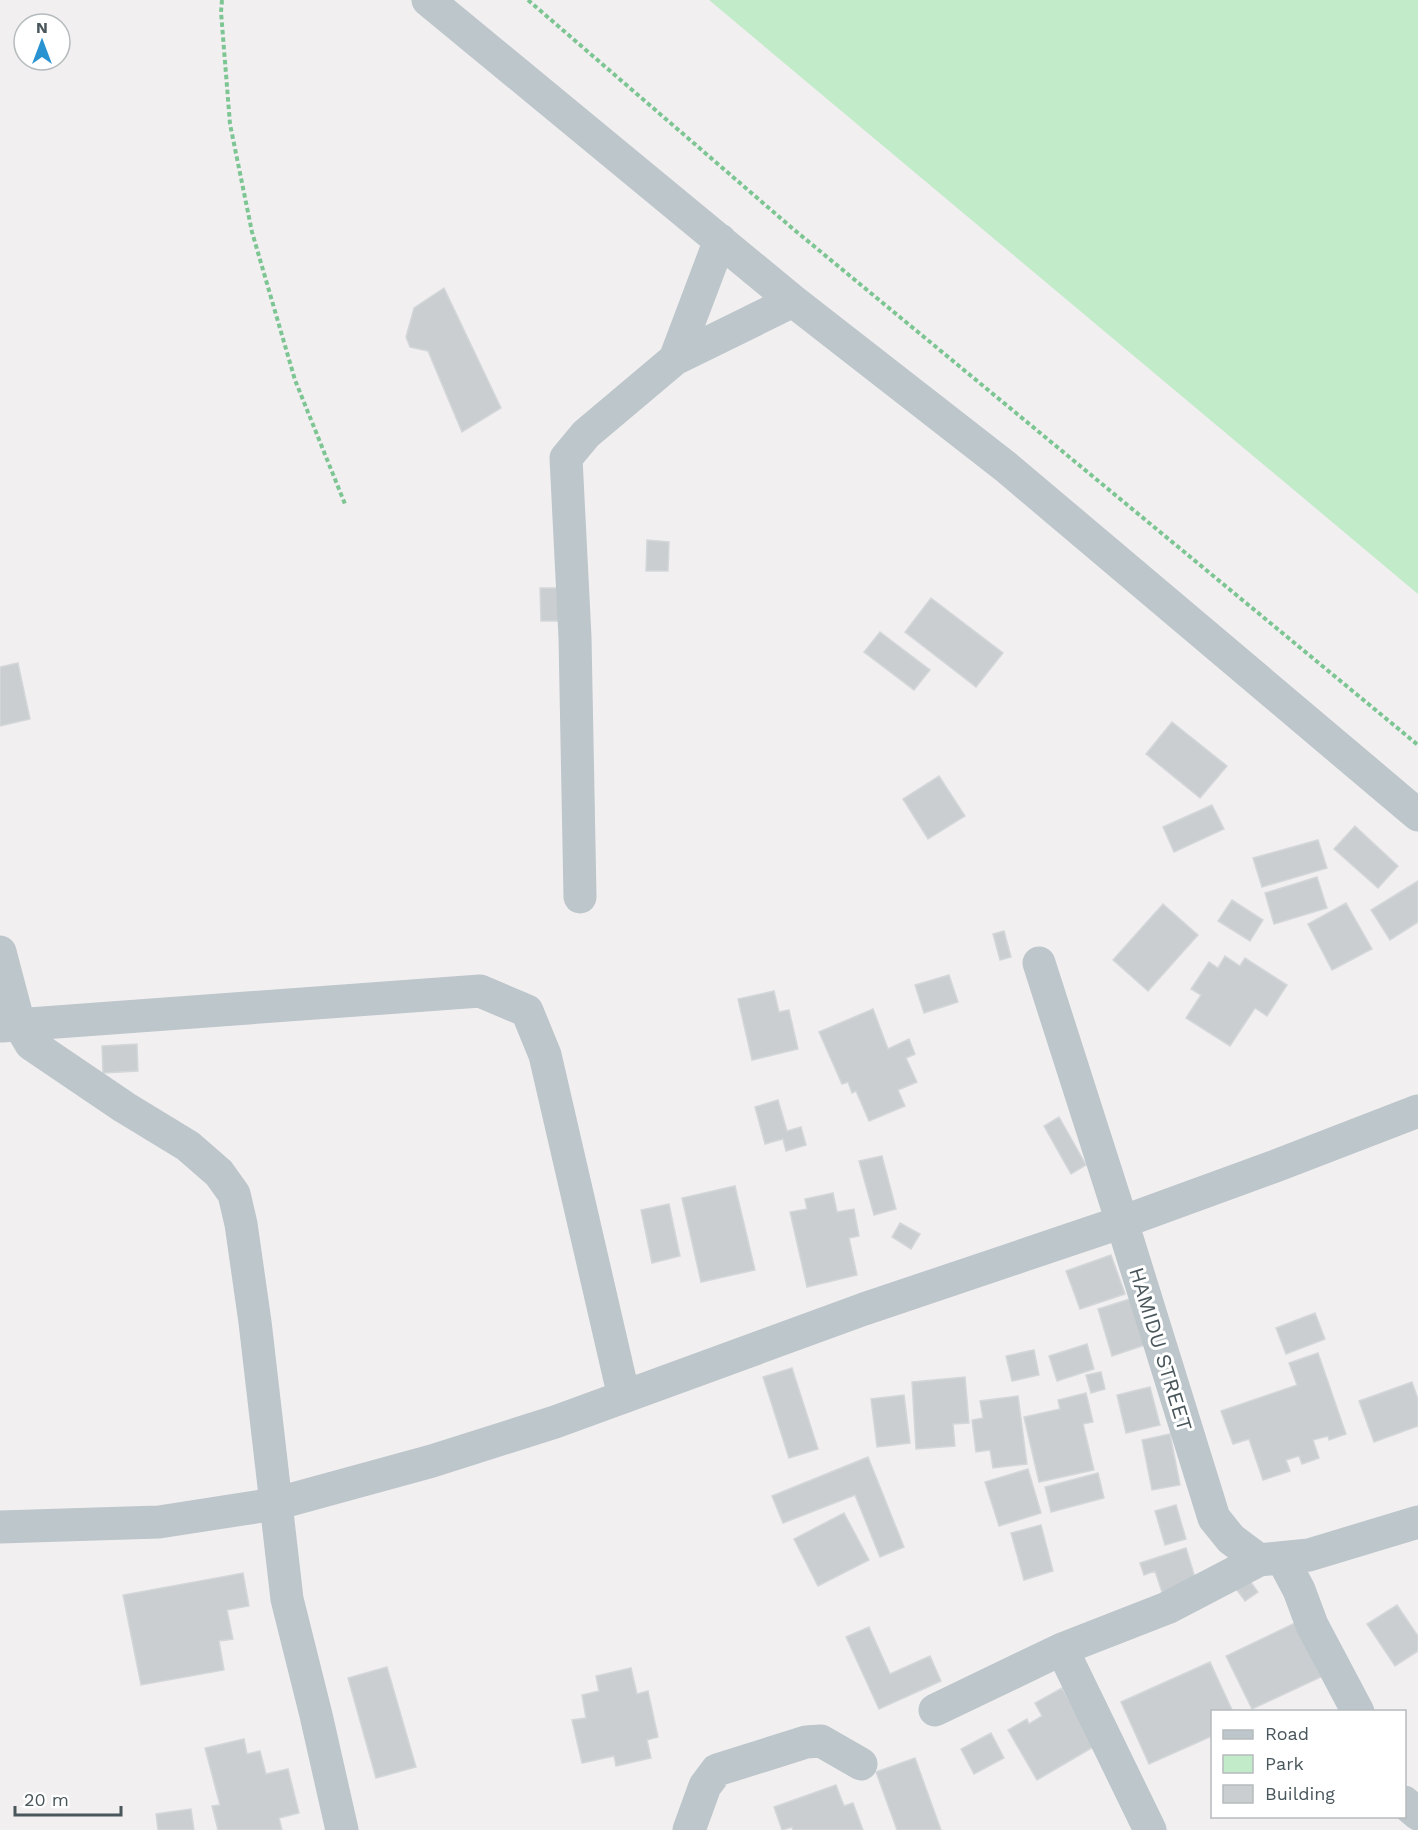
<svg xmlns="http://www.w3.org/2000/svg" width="1418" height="1830" font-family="'Work Sans',sans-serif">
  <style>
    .green { fill: #c2ebca }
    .building { fill: #caced0; stroke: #d4d7da; stroke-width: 1.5 }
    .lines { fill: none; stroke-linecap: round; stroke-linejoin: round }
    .path { stroke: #7dc694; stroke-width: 4; stroke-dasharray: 4.5 3; stroke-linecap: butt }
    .street { stroke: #bcc6cb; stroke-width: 33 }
    .labels { text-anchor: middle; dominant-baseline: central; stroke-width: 6; stroke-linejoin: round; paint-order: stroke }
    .street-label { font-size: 21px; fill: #49565b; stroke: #fff }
  </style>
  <rect width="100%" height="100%" fill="#f2eff0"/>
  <path class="green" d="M709 0H1418V594Z"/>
  <path class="building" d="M444 288 501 408 462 432 428 351 410 347 406 337 414 308Z
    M647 540 669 542 668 571H646Z
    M540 588H562V621H541Z
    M931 598 1003 653 976 687 905 632Z
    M880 632 930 670 914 690 864 652Z
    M18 663 30 719 0 726V667Z
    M1172 722 1227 766 1200 798 1146 754Z
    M939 776 965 816 928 839 903 799Z
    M1212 805 1224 829 1174 852 1163 827Z
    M1355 826 1398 866 1378 888 1334 849Z
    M1318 840 1327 868 1262 887 1253 858Z
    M1317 877 1327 908 1274 924 1265 893Z
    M1418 881V922L1390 940 1371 910Z
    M1232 900 1263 920 1250 941 1218 921Z
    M1346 903 1372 949 1332 970 1308 924Z
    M1163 904 1198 935 1148 991 1113 960Z
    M1004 931 1011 957 1000 960 993 934Z
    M1225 956 1240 966 1245 958 1287 985 1267 1016 1255 1008 1230 1046 1186 1018 1201 995 1191 989 1209 962 1218 968Z
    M949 975 958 1002 924 1013 915 985Z
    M774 991 779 1012 789 1010 798 1049 752 1060 738 999Z
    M873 1009 888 1049 909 1039 915 1054 906 1058 917 1082 898 1090 905 1106 869 1121 856 1091 852 1093 848 1082 842 1084 819 1032Z
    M137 1044 138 1071 103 1073 102 1046Z
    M778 1100 787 1131 801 1127 806 1145 786 1151 783 1139 765 1144 755 1107Z
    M1059 1117 1086 1165 1071 1174 1044 1126Z
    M882 1156 896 1209 874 1215 859 1161Z
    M735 1186 755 1270 701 1282 682 1198Z
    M833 1193 837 1212 854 1209 859 1236 849 1238 857 1275 807 1287 790 1212 807 1209 805 1199Z
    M669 1204 680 1256 652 1263 641 1210Z
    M900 1223 920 1234 911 1249 892 1237Z
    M1111 1255 1125 1294 1080 1309 1066 1271Z
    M1133 1298 1148 1344 1112 1356 1098 1309Z
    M1315 1313 1325 1339 1286 1354 1276 1328Z
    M1087 1344 1094 1369 1057 1381 1049 1356Z
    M1034 1350 1039 1375 1012 1381 1006 1356Z
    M1318 1353 1346 1434 1329 1440 1328 1436 1313 1440 1319 1458 1302 1464 1299 1456 1286 1460 1290 1471 1263 1480 1249 1439 1233 1444 1221 1411 1297 1385 1289 1363Z
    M792 1368 818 1449 789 1458 763 1377Z
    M1101 1372 1105 1389 1091 1393 1086 1375Z
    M965 1377 969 1423 953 1424 955 1446 916 1449 912 1382Z
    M1412 1382 1418 1399V1426L1374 1442 1359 1401Z
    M1150 1387 1160 1425 1126 1433 1117 1395Z
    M1086 1393 1093 1422 1083 1424 1094 1470 1039 1482 1024 1417 1060 1409 1058 1400Z
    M904 1395 910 1443 877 1447 871 1399Z
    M1018 1396 1027 1464 993 1468 990 1450 976 1452 972 1420 983 1418 980 1401Z
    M1170 1434 1180 1485 1152 1490 1142 1440Z
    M868 1457 904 1547 880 1557 855 1495 783 1523 772 1496Z
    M1028 1469 1041 1513 999 1526 985 1482Z
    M1098 1473 1104 1498 1051 1512 1045 1487Z
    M1176 1505 1186 1539 1165 1545 1155 1511Z
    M844 1513 869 1560 818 1586 794 1539Z
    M1041 1525 1053 1571 1024 1580 1011 1533Z
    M1186 1548 1196 1581 1162 1592 1155 1571 1144 1575 1140 1563Z
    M243 1573 249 1606 227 1610 233 1639 219 1641 224 1670 141 1685 123 1595Z
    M1247 1577 1258 1592 1245 1601 1234 1586Z
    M1397 1605 1418 1636V1651L1395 1666 1367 1624Z
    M1295 1623 1321 1677 1252 1709 1226 1656Z
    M869 1627 890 1674 930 1656 941 1681 879 1709 846 1637Z
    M1210 1662 1233 1712H1212V1736L1149 1764 1121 1702Z
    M387 1667 416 1767 376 1778 348 1678Z
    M631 1668 637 1694 648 1691 658 1737 647 1740 651 1758 616 1766 614 1756 582 1763 572 1720 586 1718 582 1695 599 1691 596 1676Z
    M1062 1688 1095 1746 1037 1780 1008 1730 1027 1719 1029 1724 1042 1716 1035 1703Z
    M991 1733 1004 1758 974 1774 961 1749Z
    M244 1739 247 1754 260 1751 266 1774 288 1769 299 1813 279 1818 282 1830H218L212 1806 220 1805 205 1748Z
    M915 1758 941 1830H897L876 1772Z
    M836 1785 844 1806 853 1803 863 1830H793L792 1827 782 1830 774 1807Z
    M191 1809 194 1830H158L156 1814Z"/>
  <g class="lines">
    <path class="path" d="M222 0 221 12 230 124 252 232 295 380 345 504
      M528 0 792 228 1418 745"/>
    <path class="street" d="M428 0 793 301 1006 467 1418 815
      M675 359 720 240
      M580 897 575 637 566 458 586 434 675 359 793 301
      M0 952 19 1024 31 1044 124 1107 188 1146 219 1173 234 1194 241 1224 255 1322 287 1599 316 1715 342 1830
      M1039 963 1122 1222 1214 1518 1231 1539 1259 1560 1309 1555 1418 1522
      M2 1026 480 991 527 1011 545 1055 624 1397
      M0 1527 159 1522 275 1504 432 1461 555 1422 864 1309 1122 1222 1278 1165 1418 1111
      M1282 1558 1299 1590 1312 1625 1358 1712
      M1062 1649 1150 1830
      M935 1710 1062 1649 1167 1608 1259 1560
      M1404 1802 1418 1814
      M689 1830 705 1786 717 1770 806 1742 821 1741 861 1764"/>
  </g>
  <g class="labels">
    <g class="street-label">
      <text transform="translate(1161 1349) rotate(73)">HAMIDU STREET</text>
    </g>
  </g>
  <rect x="1211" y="1710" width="195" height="108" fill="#ffffff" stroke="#b6bbbd" stroke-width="1.5"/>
  <rect x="1223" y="1730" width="30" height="9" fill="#bcc6cb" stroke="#b6bbbd" stroke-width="1.5"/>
  <text x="1265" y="1740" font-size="18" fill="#49565b">Road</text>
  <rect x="1223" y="1755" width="30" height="18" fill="#c2ebca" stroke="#b6bbbd" stroke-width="1.5"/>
  <text x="1265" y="1770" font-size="18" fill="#49565b">Park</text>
  <rect x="1223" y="1785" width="30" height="18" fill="#caced0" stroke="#b6bbbd" stroke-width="1.5"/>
  <text x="1265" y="1800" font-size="18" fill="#49565b">Building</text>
  <g transform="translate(42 42)"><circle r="28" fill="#ffffff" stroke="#b6bbbd" stroke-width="1.5"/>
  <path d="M0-4.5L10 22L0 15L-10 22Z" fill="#2993d2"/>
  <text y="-9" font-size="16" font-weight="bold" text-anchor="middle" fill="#49565b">N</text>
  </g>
  <path d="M15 1806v9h106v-9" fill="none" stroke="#49565b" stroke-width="3"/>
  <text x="24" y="1806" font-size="18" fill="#49565b" stroke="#ffffff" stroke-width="4.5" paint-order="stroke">20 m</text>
</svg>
